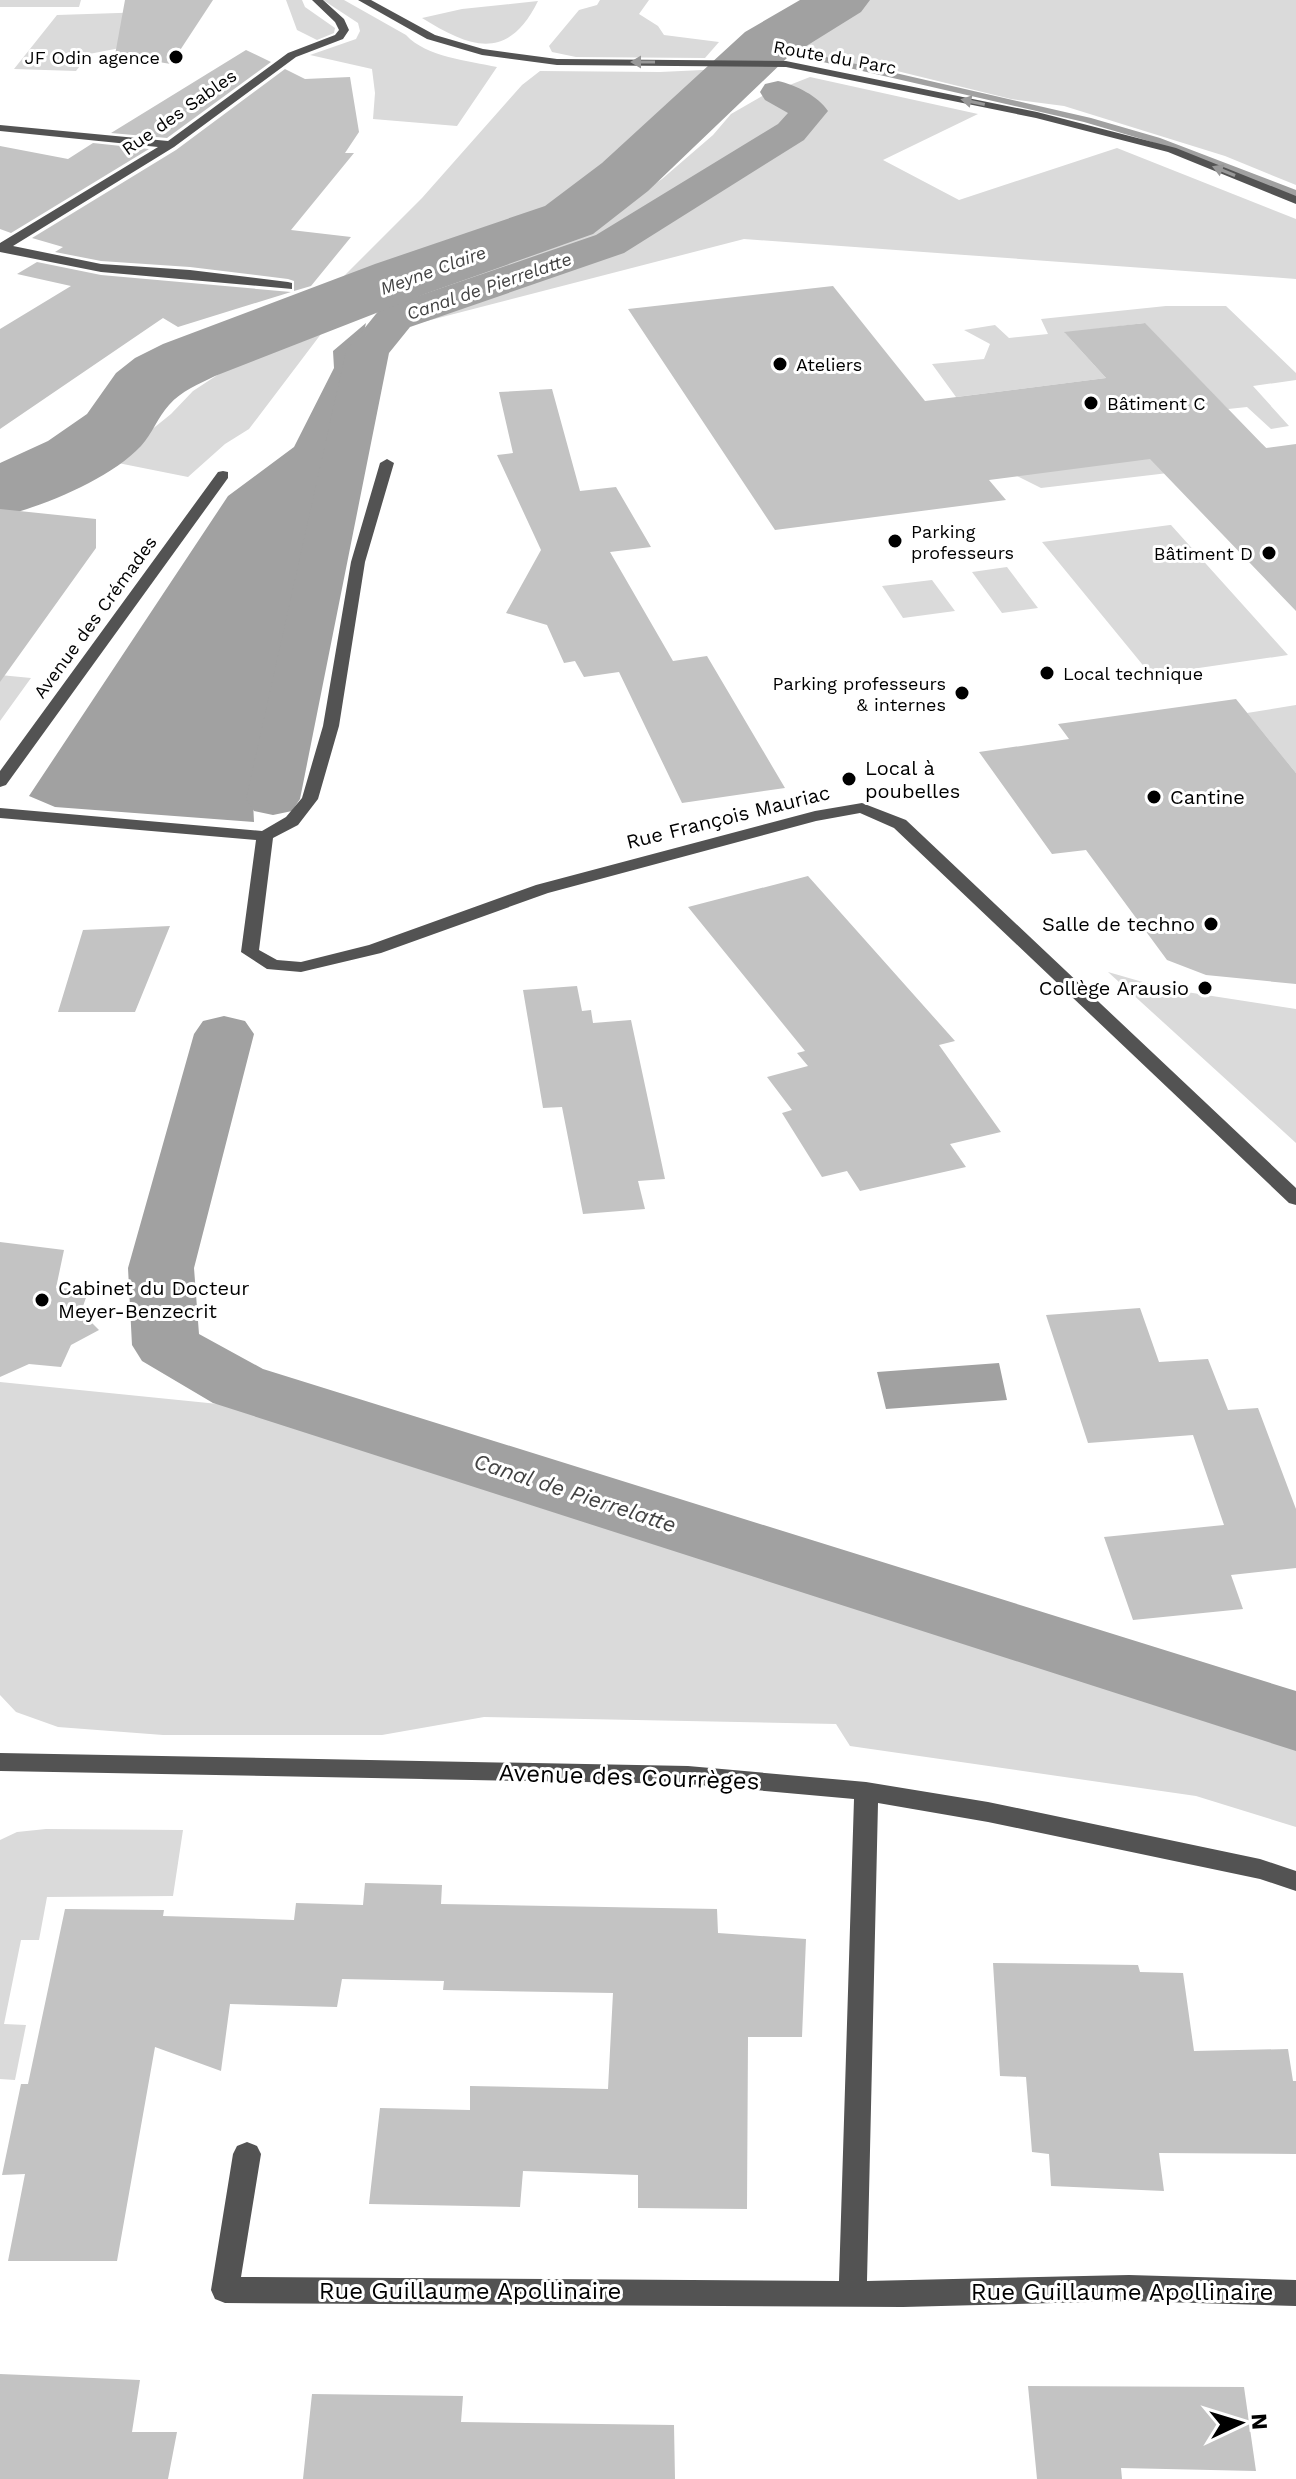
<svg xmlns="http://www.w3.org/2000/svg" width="1296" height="2479" font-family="'Work Sans',sans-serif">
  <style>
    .green { fill: #dadada }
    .water { fill: #a1a1a1 }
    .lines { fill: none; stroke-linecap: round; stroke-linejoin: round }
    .stream { fill: #a1a1a1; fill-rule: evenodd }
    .canal { fill: #a1a1a1; fill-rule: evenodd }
    .river { fill: #a1a1a1; fill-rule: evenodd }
    .building { fill: #c3c3c3 }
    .minor { fill: #535353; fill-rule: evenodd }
    .oneway { fill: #989898 }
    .poi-dot { fill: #000; stroke: #fff; stroke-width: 3 }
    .labels { text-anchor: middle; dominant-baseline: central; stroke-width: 6; stroke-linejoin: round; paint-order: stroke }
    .far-poi-label { font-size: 18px; fill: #000; stroke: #fff; text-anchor: start }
    .far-street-label { font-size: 18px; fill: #000; stroke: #fff }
    .far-water-label { font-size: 18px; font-style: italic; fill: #424242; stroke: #fff }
    .poi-label { font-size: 20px; fill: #000; stroke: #fff; text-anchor: start }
    .street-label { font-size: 20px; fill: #000; stroke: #fff }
    .water-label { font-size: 22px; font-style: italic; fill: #424242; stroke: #fff }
    .near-street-label { font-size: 24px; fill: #000; stroke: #fff }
  </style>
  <rect width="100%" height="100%" fill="#fff"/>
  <path class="green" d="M0 0H81L79 7H0Z
    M286 0H302L305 7 335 28 334 33 317 40 297 30Z
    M323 0H344L406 35C426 57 469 61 497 67L457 126 373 119 375 93 372 69 310 55 356 39 360 31 358 23Z
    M600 0H649L639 14 658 26 664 35 719 42 705 58 576 57 552 52 549 46 579 10 597 5Z
    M861 0H1296V185L1225 156 1064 106 1011 99 893 70 787 53 832 14Z
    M538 1C508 62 470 48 422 18L462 9Z
    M180 11 120 48 89 54 76 71 14 69 57 15Z
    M724 69C678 123 596 198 531 225 461 254 388 276 318 302L422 198 522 85 540 71 660 72Z
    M810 77 978 114 883 160 959 200 1117 148 1296 219V279L744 239 392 330 402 314V303L581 236 613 211 662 179 713 135 731 114 764 95Z
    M1166 306H1226L1296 373V380L1253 386 1289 426 1271 429 1247 407 1228 409 1144 323 1065 333 1106 378 956 397 932 364 984 359 990 344 964 330 995 325 1009 338 1048 334 1041 319Z
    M321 334 249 429 225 444 188 477 118 463 140 439 171 414 193 391 225 370Z
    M1262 444 1279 460 1041 488 1003 469Z
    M1170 525H1171L1288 655 1151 675 1042 542Z
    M1007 567 1038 608 1002 613 972 572Z
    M932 580 955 611 903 618 882 586Z
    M0 675 31 678 0 721Z
    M1296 705V773L1247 713Z
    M1108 972 1167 989 1296 1009V1143Z
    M0 1382 238 1406 1296 1736V1827L1196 1796 850 1746 836 1724 484 1717 382 1735H163L58 1727 16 1712 0 1695Z
    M46 1829 183 1830 173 1896 47 1897 39 1940H21L4 2024 26 2025 15 2080 0 2079V1840L17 1832Z"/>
  <path class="water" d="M821 0H852C834 10 781 39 773 56H738L747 44Z
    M366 323 329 486 301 563 252 781 254 822 55 807 29 796 228 496 294 447 334 368 333 351Z
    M999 1363 1007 1400 886 1409 877 1372Z"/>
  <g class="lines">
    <path class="stream" d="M826 57 1091 118 1160 138 1296 190V197L1152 142 1084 122 823 62V58Z"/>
    <path class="canal" d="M778 81C796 85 818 96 828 111L804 140 624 253 410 327 389 353 300 799 292 811 273 815 254 811 246 799 346 351 380 309 596 235 778 124 788 113 765 100 760 92 765 84Z
      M224 1016 245 1021 254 1034 194 1268 199 1334 263 1369 1296 1691V1751L213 1403 142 1361 132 1345 128 1268 194 1034 203 1021Z"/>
    <path class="river" d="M800 0H870L861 12 787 58 648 191 593 234 425 294 215 376C199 384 181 391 169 405 158 417 152 434 141 446 110 479 44 506 0 517V463L48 441 87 414 116 373 135 358 163 344 375 264 545 206 602 163 745 32Z"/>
  </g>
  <path class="building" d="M125 0H213L171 64 115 55Z
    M246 50 271 62 167 138 111 133Z
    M285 69 305 79 350 77 359 132 345 153H354L291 230 351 237 311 286 294 291V281L288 279 190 267 101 261 55 252 63 247 32 238 176 150Z
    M93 143 149 149 11 233 0 229V146L68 159Z
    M37 262 101 275 291 292 178 327 163 318 0 429V329L71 286 17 274Z
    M833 286 925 401 1106 378 1064 332 1145 323 1266 448 1296 444V611L1150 459 989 480 1006 500 775 530 628 309Z
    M552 389 580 491 616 487 651 547 610 552 673 661 707 656 785 788 682 803 619 672 584 677 575 661 564 663 547 625 506 613 541 550 497 455 513 453 499 392Z
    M0 509 96 519V548L0 682Z
    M1236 699 1296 773V984L1206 975 1167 960 1086 850 1052 854 979 752 1069 739 1058 724Z
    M808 876 955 1041 939 1045 1001 1132 950 1144 966 1167 860 1191 847 1171 822 1177 782 1113 792 1110 767 1077 808 1066 797 1053 805 1051 688 907Z
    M170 926 135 1012H58L83 930Z
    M577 986 582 1011 591 1010 593 1023 631 1020 665 1179 638 1181 645 1209 583 1214 562 1107 543 1108 523 990Z
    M0 1242 64 1250 56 1288 89 1289 81 1312 99 1330 71 1345 61 1367 29 1364 0 1377Z
    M1140 1308 1159 1362 1208 1359 1228 1410 1258 1408 1296 1509V1568L1231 1575 1243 1609 1133 1620 1104 1537 1224 1525 1193 1435 1088 1443 1046 1315Z
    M365 1883 442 1885 441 1904 717 1909 718 1933 806 1939 802 2037H748L747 2209 638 2208V2175L523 2171 520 2207 369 2204 380 2108 470 2110V2086L608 2089 613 1993 443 1990 444 1981 342 1979 337 2007 230 2004 221 2071 155 2047 117 2261H8L25 2174 2 2175 21 2084H28L65 1909 164 1910 163 1916 294 1920 296 1903 363 1905Z
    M993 1963 1138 1965 1140 1972 1183 1973 1194 2051 1288 2049 1293 2081H1296V2154L1159 2153 1164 2191 1051 2186 1049 2154 1032 2152 1026 2077 1000 2076Z
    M0 2374 140 2380 132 2432H177L168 2479H0Z
    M1028 2386 1244 2387 1256 2471 1121 2468 1122 2479H1037Z
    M312 2394 463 2396 461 2422 674 2425 675 2479H303Z"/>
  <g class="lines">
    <path class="minor" d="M312 0H323L344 19 349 30 343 39 296 57 174 147 13 246 101 264 190 270 288 282 292 283V289L101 272 0 252V243L158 147 0 131V125L168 141 288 53 335 35 339 30 335 22Z
      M358 0H371L435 35 483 49 557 59 786 61 1037 112 1176 148 1296 196V204L1168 152 1036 118 786 67 557 65 482 55 427 39Z
      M387 459 394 463 365 562 339 726 318 799 298 825 273 838 259 950 277 960 301 962 369 945 536 885 815 811 862 803 906 820 1296 1188V1205L1289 1203 894 828 860 813 816 821 548 893 381 953 301 972 267 969 241 952 256 840 0 818V808L262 831 286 817 302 798 323 726 351 562 380 463Z
      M223 471 228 472V478L6 785 0 787V771L218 472Z
      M0 1753 688 1766 866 1782 988 1802 1260 1859 1296 1871V1891L1260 1879 988 1822 878 1803 867 2281 1129 2275 1296 2280V2306L1129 2301 903 2307 225 2303 215 2299 211 2290 233 2154 237 2146 247 2142 257 2146 261 2154 241 2277 839 2281 854 1799 688 1784 0 1771Z"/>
  </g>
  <defs><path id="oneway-solid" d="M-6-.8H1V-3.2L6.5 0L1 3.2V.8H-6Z" transform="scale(2)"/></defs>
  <g class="oneway">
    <use href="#oneway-solid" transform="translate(643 62) rotate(180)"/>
    <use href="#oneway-solid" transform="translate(973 102) rotate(-168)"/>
    <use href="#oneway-solid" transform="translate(1224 171) rotate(-158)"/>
  </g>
  <g class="poi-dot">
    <circle cx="176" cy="57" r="8"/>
    <circle cx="780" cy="364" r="8"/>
    <circle cx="1091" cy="403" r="8"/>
    <circle cx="895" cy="541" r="8"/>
    <circle cx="1269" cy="553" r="8"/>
    <circle cx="1047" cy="673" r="8"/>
    <circle cx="962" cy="693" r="8"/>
    <circle cx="849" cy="779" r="8"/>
    <circle cx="1154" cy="797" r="8"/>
    <circle cx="1211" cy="924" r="8"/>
    <circle cx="1205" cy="988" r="8"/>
    <circle cx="42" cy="1300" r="8"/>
  </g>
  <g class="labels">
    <g class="far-poi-label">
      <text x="160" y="57" text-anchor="end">JF Odin agence</text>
      <text x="796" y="364">Ateliers</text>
      <text x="1107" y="403">Bâtiment C</text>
      <text x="911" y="531">Parking<tspan x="911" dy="21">professeurs</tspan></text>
      <text x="1253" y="553" text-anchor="end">Bâtiment D</text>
      <text x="1063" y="673">Local technique</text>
      <text x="946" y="683" text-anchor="end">Parking professeurs<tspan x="946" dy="21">&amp; internes</tspan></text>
    </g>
    <g class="far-street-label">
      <text transform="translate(835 57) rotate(10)">Route du Parc</text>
      <text transform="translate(179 112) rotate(-35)">Rue des Sables</text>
      <text transform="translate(95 617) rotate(-54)">Avenue des Crémades</text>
    </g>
    <g class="far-water-label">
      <text transform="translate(433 270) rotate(-20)">Meyne Claire</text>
      <text transform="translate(489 286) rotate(-19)">Canal de Pierrelatte</text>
    </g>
    <g class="poi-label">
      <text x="865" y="768">Local à<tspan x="865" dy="23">poubelles</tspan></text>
      <text x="1170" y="797">Cantine</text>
      <text x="1195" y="924" text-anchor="end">Salle de techno</text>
      <text x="1189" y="988" text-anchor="end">Collège Arausio</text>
      <text x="58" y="1288">Cabinet du Docteur<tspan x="58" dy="23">Meyer-Benzecrit</tspan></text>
    </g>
    <g class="street-label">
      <text transform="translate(728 817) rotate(-14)">Rue François Mauriac</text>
    </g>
    <g class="water-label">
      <text transform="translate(575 1493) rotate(18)">Canal de Pierrelatte</text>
    </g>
    <g class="near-street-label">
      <text transform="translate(629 1777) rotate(2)">Avenue des Courrèges</text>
      <text x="470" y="2291">Rue Guillaume Apollinaire</text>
      <text x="1122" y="2292">Rue Guillaume Apollinaire</text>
    </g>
  </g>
  <g transform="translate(1240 2423) rotate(86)" stroke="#ffffff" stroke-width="6" paint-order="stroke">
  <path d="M0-6L14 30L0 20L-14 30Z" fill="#000000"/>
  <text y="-12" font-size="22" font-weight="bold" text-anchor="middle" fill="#000000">N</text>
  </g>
</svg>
